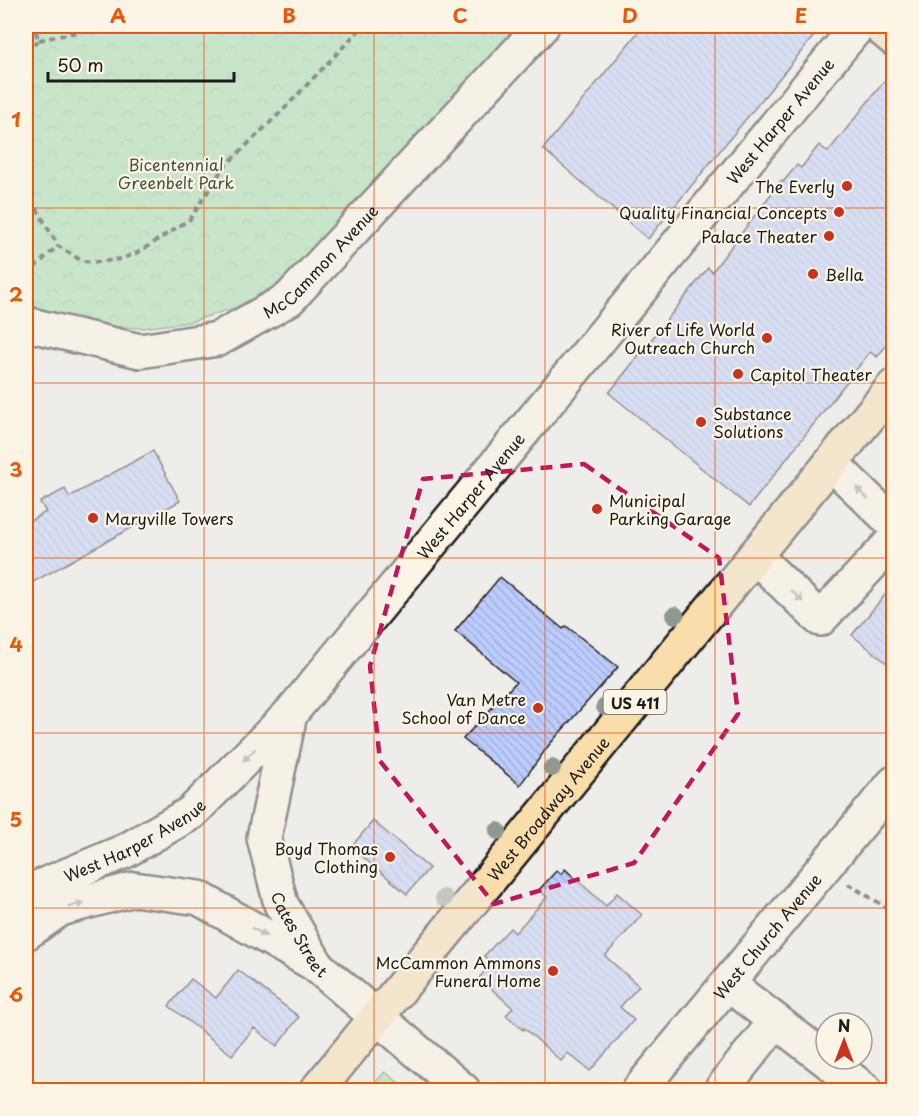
<svg xmlns="http://www.w3.org/2000/svg" width="919" height="1116" font-family="'Playpen Sans',sans-serif">
  <style>
    .cemetery { fill: url(#cemetery-stones); stroke: #5a7c60; stroke-width: 1.5 }
    .park { fill: url(#park-crowns); stroke: #5a7c60; stroke-width: 1.5 }
    .building { fill: url(#building-back-hatch); stroke: #1c1c1c; stroke-width: 1.5 }
    .lines { fill: none; stroke-linecap: round; stroke-linejoin: round }
    .minor-casing { stroke: #1c1c1c; stroke-width: 38 }
    .major-casing { stroke: #1c1c1c; stroke-width: 38 }
    .path { stroke: #1c1c1c; stroke-width: 4; stroke-dasharray: 6 4.5; stroke-linecap: butt }
    .minor { stroke: #fcf5e5; stroke-width: 33 }
    .major { stroke: #f9deab; stroke-width: 33 }
    .tree { fill: #90998f }
    .oneway { fill: #97938b }
    .marked { fill: none; stroke: #c2185b; stroke-width: 4.5; stroke-dasharray: 12 8; stroke-linejoin: round }
    .grid { fill: none; stroke: #e8590c; stroke-width: 1.5; stroke-opacity: 0.55 }
    .poi-dot { fill: #c8321e; stroke: #fcf5e5; stroke-width: 2 }
    .labels { text-anchor: middle; dominant-baseline: central; stroke-width: 4.5; stroke-linejoin: round; paint-order: stroke }
    .shield { fill: #fcf5e5; stroke: #5f5d58; stroke-width: 1.5 }
    .shield-label { font-size: 15px; font-weight: bold; fill: #1c1c1c }
    .street-label { font-size: 16px; fill: #1c1c1c; stroke: #fcf5e5 }
    .park-label { font-size: 16px; fill: #425545; stroke: #fcf5e5 }
    .poi-label { font-size: 16px; fill: #1c1c1c; stroke: #fcf5e5; text-anchor: end }
    .neatline { fill: none; stroke: #e8590c; stroke-width: 2 }
    .grid-label { font-size: 20px; text-anchor: middle; font-weight: bold; fill: #e8590c }
  </style>
  <defs>
    <pattern id="cemetery-stones" width="16" height="16" patternUnits="userSpaceOnUse" patternTransform="scale(1.5)"><rect width="16" height="16" fill="#99dba5"/><path d="M2 7V4a2 2 0 0 1 4 0v3zM10 15v-3a2 2 0 0 1 4 0v3z" fill="#83bb8d"/></pattern>
    <pattern id="park-crowns" width="20" height="18" patternUnits="userSpaceOnUse" patternTransform="scale(1.5)"><rect width="20" height="18" fill="#99dba5"/><path d="M2 6a3 3 0 1 1 6 0M12 15a3 3 0 1 1 6 0" fill="none" stroke="#83bb8d"/></pattern>
    <pattern id="building-back-hatch" width="6" height="6" patternUnits="userSpaceOnUse" patternTransform="scale(1.5)"><rect width="6" height="6" fill="#bcccfd"/><path d="M-1 5l2 2M0 0l6 6M5-1l2 2" fill="none" stroke="#a1afd8"/></pattern>
  </defs>
  <rect width="100%" height="100%" fill="#efedea"/>
  <filter id="ink" filterUnits="userSpaceOnUse"><feTurbulence type="fractalNoise" baseFrequency=".0167" numOctaves="2"/><feDisplacementMap in="SourceGraphic" scale="12" xChannelSelector="R" yChannelSelector="G"/><feConvolveMatrix kernelMatrix="1 2 1 2 8 2 1 2 1" color-interpolation-filters="sRGB"/></filter>
  <g filter="url(#ink)">
    <path class="cemetery" d="M385 1072 408 1090H368Z"/>
    <path class="park" d="M41 26H519L287 279 237 307 190 322 142 328 102 326 26 304V29Z"/>
    <path class="building" d="M643 26H822L648 239 543 149Z
      M894 69V336L877 357 870 352 749 507 609 393 708 268 712 272 781 181 783 182 797 165 801 168 819 145 828 152Z
      M153 451 180 501 26 586V523L46 512 40 502 65 489 69 497Z
      M500 577 563 629 566 626 618 667 549 745 520 785 463 739 516 682 455 631Z
      M894 584V669L852 635Z
      M373 821 429 868 407 894 351 847Z
      M565 869 606 906 617 893 642 915 605 956 639 986 620 1007 634 1020 590 1071 568 1053 561 1061 524 1028 523 1030 506 1015 513 1008 479 978 492 963 484 956 510 928 515 933 547 897 539 890 557 870 561 874Z
      M238 970 299 1017 277 1046 254 1028 232 1055 169 1006 191 979 216 998Z"/>
    <g class="lines">
      <defs>
        <g id="minor">
          <path id="s1" d="M26 324 140 351 218 339 289 299 542 26"/>
          <path d="M831 463 894 524"/>
          <path d="M755 556 820 619 894 540"/>
          <path id="s2" d="M290 714 264 838 281 904 318 967 463 1090"/>
          <path id="s3" d="M26 897 37 888 125 851 191 813 290 714 858 26"/>
          <path d="M26 933 60 909 134 889 199 898 316 965"/>
          <path d="M728 984 865 1090"/>
          <path id="s4" d="M639 1090 894 783"/>
          <path d="M721 1090 776 1021"/>
        </g>
        <g id="major">
          <path d="M878 26 894 39"/>
          <path id="s5" d="M317 1090 894 386"/>
        </g>
      </defs>
      <use href="#minor" class="minor-casing"/>
      <use href="#major" class="major-casing"/>
      <path class="path" d="M39 40 106 26
        M26 52 39 40 33 26
        M26 190 58 246 82 261 98 262 121 259 139 252 190 219 223 168 284 109 363 26
        M26 275 58 246
        M848 884 894 912"/>
      <use href="#minor" class="minor"/>
      <use href="#major" class="major"/>
    </g>
    <g class="tree">
      <circle cx="675" cy="615" r="9"/>
      <circle cx="605" cy="707" r="9"/>
      <circle cx="552" cy="768" r="9"/>
      <circle cx="498" cy="831" r="9"/>
      <circle cx="444" cy="898" r="9"/>
    </g>
    <defs><path id="oneway-solid" d="M-6-.8H1V-3.2L6.5 0L1 3.2V.8H-6Z" transform="scale(1.5)"/></defs>
    <g class="oneway">
      <use href="#oneway-solid" transform="translate(862 493) rotate(-136)"/>
      <use href="#oneway-solid" transform="translate(797 596) rotate(44)"/>
      <use href="#oneway-solid" transform="translate(249 755) rotate(135)"/>
      <use href="#oneway-solid" transform="translate(76 905) rotate(-15)"/>
      <use href="#oneway-solid" transform="translate(259 932) rotate(30)"/>
    </g>
  </g>
  <path d="M0 0H919V1116H0ZM584 464 719 558 738 714 634 863 494 904 380 761 370 666 423 479Z" fill="#efedea" fill-opacity=".55" fill-rule="evenodd"/>
  <path class="marked" d="M584 464 719 558 738 714 634 863 494 904 380 761 370 666 423 479Z"/>
  <path class="grid" d="M204 26V1090M374 26V1090M545 26V1090M715 26V1090M26 208H894M26 383H894M26 558H894M26 733H894M26 908H894"/>
  <g class="poi-dot">
    <circle cx="847" cy="186" r="6"/>
    <circle cx="839" cy="212" r="6"/>
    <circle cx="829" cy="236" r="6"/>
    <circle cx="813" cy="274" r="6"/>
    <circle cx="767" cy="338" r="6"/>
    <circle cx="738" cy="374" r="6"/>
    <circle cx="701" cy="422" r="6"/>
    <circle cx="597" cy="509" r="6"/>
    <circle cx="93" cy="518" r="6"/>
    <circle cx="538" cy="708" r="6"/>
    <circle cx="390" cy="857" r="6"/>
    <circle cx="553" cy="971" r="6"/>
  </g>
  <g class="labels">
    <rect class="shield" x="603.5" y="690" width="63" height="24" rx="4.5"/>
    <g class="shield-label">
      <text x="635" y="702">US 411</text>
    </g>
    <g class="street-label">
      <text stroke="none"><textPath href="#s3" startOffset="1095">West Harper Avenue</textPath></text>
      <text stroke="none"><textPath href="#s1" startOffset="326">McCammon Avenue</textPath></text>
      <text stroke="none"><textPath href="#s3" startOffset="609">West Harper Avenue</textPath></text>
      <text stroke="none"><textPath href="#s5" startOffset="364">West Broadway Avenue</textPath></text>
      <text stroke="none"><textPath href="#s3" startOffset="123">West Harper Avenue</textPath></text>
      <text stroke="none"><textPath href="#s2" startOffset="230">Cates Street</textPath></text>
      <text stroke="none"><textPath href="#s4" startOffset="200">West Church Avenue</textPath></text>
    </g>
    <g class="park-label">
      <text x="176" y="164">Bicentennial<tspan x="176" dy="18">Greenbelt Park</tspan></text>
    </g>
    <g class="poi-label">
      <text x="835" y="186">The Everly</text>
      <text x="827" y="212">Quality Financial Concepts</text>
      <text x="817" y="236">Palace Theater</text>
      <text x="825" y="274" text-anchor="start">Bella</text>
      <text x="755" y="329">River of Life World<tspan x="755" dy="18">Outreach Church</tspan></text>
      <text x="750" y="374" text-anchor="start">Capitol Theater</text>
      <text x="713" y="413" text-anchor="start">Substance<tspan x="713" dy="18">Solutions</tspan></text>
      <text x="609" y="500" text-anchor="start">Municipal<tspan x="609" dy="18">Parking Garage</tspan></text>
      <text x="105" y="518" text-anchor="start">Maryville Towers</text>
      <text x="526" y="699">Van Metre<tspan x="526" dy="18">School of Dance</tspan></text>
      <text x="378" y="848">Boyd Thomas<tspan x="378" dy="18">Clothing</tspan></text>
      <text x="541" y="962">McCammon Ammons<tspan x="541" dy="18">Funeral Home</tspan></text>
    </g>
  </g>
  <rect width="919" height="1116" fill="none" stroke="#fcf5e5" stroke-width="66"/>
  <g transform="translate(844 1041)"><circle r="28" fill="#fcf5e5" stroke="#a29e95" stroke-width="1.5"/>
  <path d="M0-4.5L10 22L0 15L-10 22Z" fill="#c8321e"/>
  <text y="-9" font-size="16" font-weight="bold" text-anchor="middle" fill="#1c1c1c">N</text>
  </g>
  <path d="M48 72v9h186v-9" fill="none" stroke="#1c1c1c" stroke-width="3"/>
  <text x="57" y="72" font-size="18" fill="#1c1c1c" stroke="#fcf5e5" stroke-width="4.5" paint-order="stroke">50 m</text>
  <rect x="33" y="33" width="853" height="1050" class="neatline"/>
  <g class="grid-label">
    <text x="118" y="23">A</text>
    <text x="289" y="23">B</text>
    <text x="460" y="23">C</text>
    <text x="630" y="23">D</text>
    <text x="801" y="23">E</text>
    <text x="16" y="127">1</text>
    <text x="16" y="302">2</text>
    <text x="16" y="477">3</text>
    <text x="16" y="652">4</text>
    <text x="16" y="827">5</text>
    <text x="16" y="1002">6</text>
  </g>
</svg>
